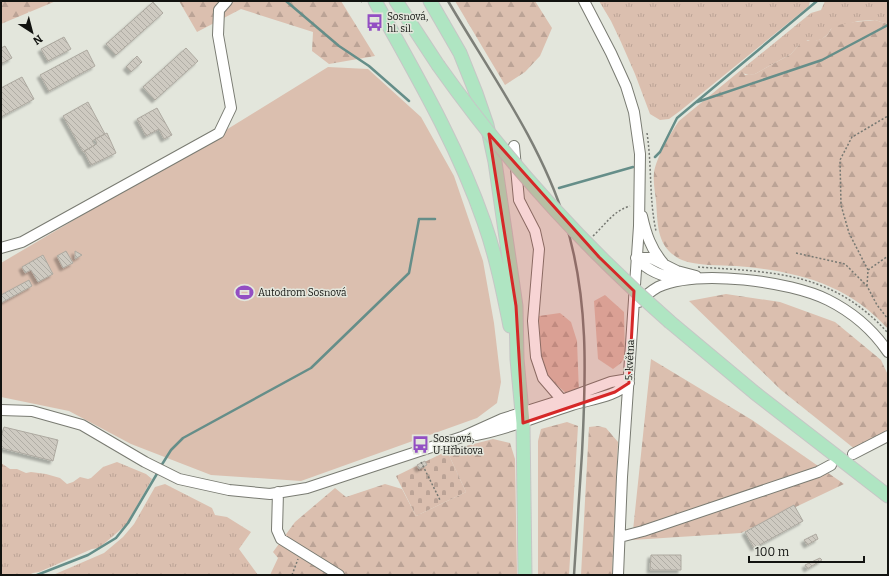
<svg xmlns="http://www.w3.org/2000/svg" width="889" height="576" font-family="Bitter,serif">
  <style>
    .grass { fill: url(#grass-tufts) }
    .forest { fill: url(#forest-firs) }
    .cemetery { fill: url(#cemetery-stones) }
    .pitch { fill: #dbbfaf }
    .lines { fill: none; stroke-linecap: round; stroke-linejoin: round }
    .stream { stroke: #658e89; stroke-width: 2.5 }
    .building { fill: url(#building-back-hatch); stroke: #ada9a0; filter: url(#shadow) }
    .minor-casing { stroke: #797b72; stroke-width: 12 }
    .major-casing { stroke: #c6c6c6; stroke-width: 15 }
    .path { stroke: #767872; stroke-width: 1.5; stroke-dasharray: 2 2; stroke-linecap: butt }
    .minor { stroke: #fff; stroke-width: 10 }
    .major { stroke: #afe5c2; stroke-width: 13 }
    .rail { stroke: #7d7f78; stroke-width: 2.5 }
    .major-bridge-casing { stroke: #c6c6c6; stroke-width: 15; stroke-linecap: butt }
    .major-bridge { stroke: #afe5c2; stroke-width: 13 }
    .marked { fill: #d62828; fill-opacity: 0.2; stroke: #d62828; stroke-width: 3; stroke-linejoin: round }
    .labels { text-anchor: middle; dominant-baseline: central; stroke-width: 3; stroke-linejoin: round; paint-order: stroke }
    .poi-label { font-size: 10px; fill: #121310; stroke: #e3e6dc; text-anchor: start }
    .street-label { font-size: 10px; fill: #121310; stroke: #e3e6dc }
  </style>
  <defs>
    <pattern id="grass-tufts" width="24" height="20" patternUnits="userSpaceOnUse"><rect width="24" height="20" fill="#dbbfaf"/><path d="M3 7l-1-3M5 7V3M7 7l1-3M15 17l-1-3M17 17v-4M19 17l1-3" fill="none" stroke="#bba396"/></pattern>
    <pattern id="forest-firs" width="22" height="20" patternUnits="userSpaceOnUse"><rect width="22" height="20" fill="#dbbfaf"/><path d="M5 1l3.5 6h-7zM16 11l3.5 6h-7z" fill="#bba396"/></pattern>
    <pattern id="cemetery-stones" width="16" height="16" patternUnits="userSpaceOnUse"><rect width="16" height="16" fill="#dbbfaf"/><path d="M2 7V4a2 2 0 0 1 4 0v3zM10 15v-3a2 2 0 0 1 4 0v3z" fill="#bba396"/></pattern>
    <pattern id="building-back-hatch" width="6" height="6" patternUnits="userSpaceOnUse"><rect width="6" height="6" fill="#cecac1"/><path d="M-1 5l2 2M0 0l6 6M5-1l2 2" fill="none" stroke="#b0ada5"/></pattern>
    <filter id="shadow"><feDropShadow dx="-3" dy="3" stdDeviation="1" flood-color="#0004"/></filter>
  </defs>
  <rect width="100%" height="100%" fill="#e3e6dc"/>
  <path class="grass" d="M599 1H810L809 6 680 111 669 119 660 120 650 114 635 74 621 42 611 21Z
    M825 1H888V24L875 20 858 21 831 29 828 34 822 39 812 42 808 40 798 46 791 54 755 74 749 75 742 73 741 70 811 13 821 10Z
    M117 462 146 474 152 479 126 525 99 548 92 549 39 572 33 573 29 575H1V463L10 469H17L26 473 31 472 46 474 60 478 67 484 73 482 80 477 88 479 91 478 103 467Z
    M165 484 212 508 215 515 227 517 251 532 239 549 258 575H53L104 553 123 537 134 524 155 487Z"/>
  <path class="forest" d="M1 1H56L1 24Z
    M179 1H341L375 56 329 64 312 51 313 32 241 9 197 32Z
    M455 1H535L552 28 540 56 525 72 505 85Z
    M875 20 888 24V329C847 283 795 271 736 266 721 265 696 266 682 260 656 248 658 225 656 200 655 192 653 182 654 173 656 158 670 134 679 121L741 70 745 75 755 74 791 54 798 46 804 41C813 40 821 42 828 34 830 31 831 28 834 27 847 21 862 22 875 20Z
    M726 294 780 302 835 322 881 360 888 375V429L880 435 856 450 781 390 689 301Z
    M605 295 624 312 625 357 621 363 613 369 598 359 594 301Z
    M560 313 571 322 577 341 579 393 568 395 547 376 540 357 539 316Z
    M651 359 752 420 844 484 741 533 632 540Z
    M567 422 578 426 569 575H538V441L541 429Z
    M598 426 606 428 618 442 612 575H581L589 427Z
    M493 439 510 443 515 459 517 575H270L278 558 273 552 295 522 335 488 346 497 385 484 402 489 416 516 466 492 447 451Z"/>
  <path class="cemetery" d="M447 451 466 492 416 516 396 476Z"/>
  <path class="pitch" d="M328 67 368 69 421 117 454 176 483 261 494 323 501 382 497 403 477 418 301 481 211 475 131 444 69 411 1 397V263L213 138Z"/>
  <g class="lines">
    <path class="stream" d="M286 1 339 46 369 66 409 101
      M697 102 822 60 888 25
      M655 157 660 152 677 118 817 1
      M559 188 633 167
      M161 466 171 450 183 438 311 368 409 273 419 219H435
      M37 575 88 555 116 538 128 523 158 472"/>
  </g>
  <path class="building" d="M153 2 163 13 116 55 106 44Z
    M64 37 71 49 48 61 41 49Z
    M5 46 12 58 1 64V48Z
    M186 48 198 61 155 100 143 87Z
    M87 50 95 66 49 91 40 75Z
    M137 56 142 62 131 72 126 67Z
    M22 77 34 99 1 117V88Z
    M88 102 105 134 92 141 95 145 83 152 63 116Z
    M157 108 172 135 164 139 159 129 146 136 137 119Z
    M107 133 116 153 91 165 84 151 95 145 97 143 95 139Z
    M66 251 73 263 63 268 57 256Z
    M75 251 82 255 75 259Z
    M43 255 53 274 38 282 31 270 25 273 22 267Z
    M29 280 32 286 1 303V295Z
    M4 427 58 440 53 461 1 448V437Z
    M425 461 427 465 419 469 417 465Z
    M794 505 803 521 754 548 745 532Z
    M816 534 818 539 807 545 804 540Z
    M651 555H681V570H650Z
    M820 558 822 560 807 569 805 565Z"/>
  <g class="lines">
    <defs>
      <path id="minor" d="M584 1 611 53 626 86 634 112 640 154 639 226 622 477 618 575
        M514 146 519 200 535 231 539 249 533 321 536 357 543 378 562 400
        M642 216C646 234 651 249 663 263
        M1 248 22 242 219 133 231 108 218 35 219 10 227 1
        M636 258H651L677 271 696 276
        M636 258C647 270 663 277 680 279
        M639 302C645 296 651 291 658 287 698 269 790 281 828 300 852 312 873 330 888 352
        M1 410 32 411 82 425 145 462 179 479 229 490 270 494 307 488 462 437 502 419 562 400 611 382 629 379
        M476 435C510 429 540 415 572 405 591 399 615 397 629 383
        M853 454 888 436
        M278 492 277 530 281 539 339 575
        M620 537 643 531 818 472 831 465"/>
      <path id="major" d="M375 1C415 73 457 144 484 222 496 256 503 291 510 326
        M396 1 438 65
        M430 1 460 53 476 93 487 125 495 162 516 306 517 359 523 423 525 575
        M670 322 755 393 888 496"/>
    </defs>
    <use href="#minor" class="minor-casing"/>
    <use href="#major" class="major-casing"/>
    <path class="path" d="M361 1 362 2
      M647 133C652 166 649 199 656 231
      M593 236C605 225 613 211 630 206
      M796 253 845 264 867 286 877 305 888 319
      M698 267C774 272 833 272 888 333
      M868 270 849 233 841 205 840 160 852 137 888 116
      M867 286 868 270 888 256
      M421 462 440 500
      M292 575 298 559"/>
    <use href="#minor" class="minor"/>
    <use href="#major" class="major"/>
    <path class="rail" d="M448 1C489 71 541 143 565 221 589 297 586 375 582 453 579 494 577 534 574 575"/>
    <defs>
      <path id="major-bridge" d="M438 65C506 161 582 245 670 322"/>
    </defs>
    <use href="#major-bridge" class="major-bridge-casing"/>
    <use href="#major-bridge" class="major-bridge"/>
  </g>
  <path class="marked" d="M489 134 599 257 634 291 629 383 615 392 523 423 516 306Z"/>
  <defs>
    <symbol id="bus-bare" viewBox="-9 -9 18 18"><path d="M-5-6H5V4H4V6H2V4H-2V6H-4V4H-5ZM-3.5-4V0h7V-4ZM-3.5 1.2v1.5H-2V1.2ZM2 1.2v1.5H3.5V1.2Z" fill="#934fc3" stroke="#e3e6dc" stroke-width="2.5" paint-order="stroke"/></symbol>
    <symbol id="stadium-bare" viewBox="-9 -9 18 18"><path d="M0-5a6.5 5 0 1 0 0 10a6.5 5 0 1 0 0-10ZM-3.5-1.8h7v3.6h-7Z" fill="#934fc3" stroke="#e3e6dc" stroke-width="2.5" paint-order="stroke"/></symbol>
  </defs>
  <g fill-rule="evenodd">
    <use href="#bus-bare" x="362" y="10" width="25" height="25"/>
    <use href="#stadium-bare" x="232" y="280" width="25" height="25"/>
    <use href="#bus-bare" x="408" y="432" width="25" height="25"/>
  </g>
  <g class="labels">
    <g class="poi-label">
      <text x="387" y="17">Sosnová,<tspan x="387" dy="12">hl. sil.</tspan></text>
      <text x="258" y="293">Autodrom Sosnová</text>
      <text x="433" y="439">Sosnová,<tspan x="433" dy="12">U Hřbitova</tspan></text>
    </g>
    <g class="street-label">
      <text transform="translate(630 360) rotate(-87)">5. května</text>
    </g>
  </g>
  <rect width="889" height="576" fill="none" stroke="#121310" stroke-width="4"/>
  <g transform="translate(32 32) rotate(144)" stroke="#e3e6dc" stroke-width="3" paint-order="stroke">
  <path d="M0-3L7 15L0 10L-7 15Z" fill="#121310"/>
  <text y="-6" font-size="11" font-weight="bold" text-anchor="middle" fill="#121310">N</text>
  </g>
  <path d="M749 556v6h115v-6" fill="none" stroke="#121310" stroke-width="2"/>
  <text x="755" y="556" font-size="12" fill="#121310" stroke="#e3e6dc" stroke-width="3" paint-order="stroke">100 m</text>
</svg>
